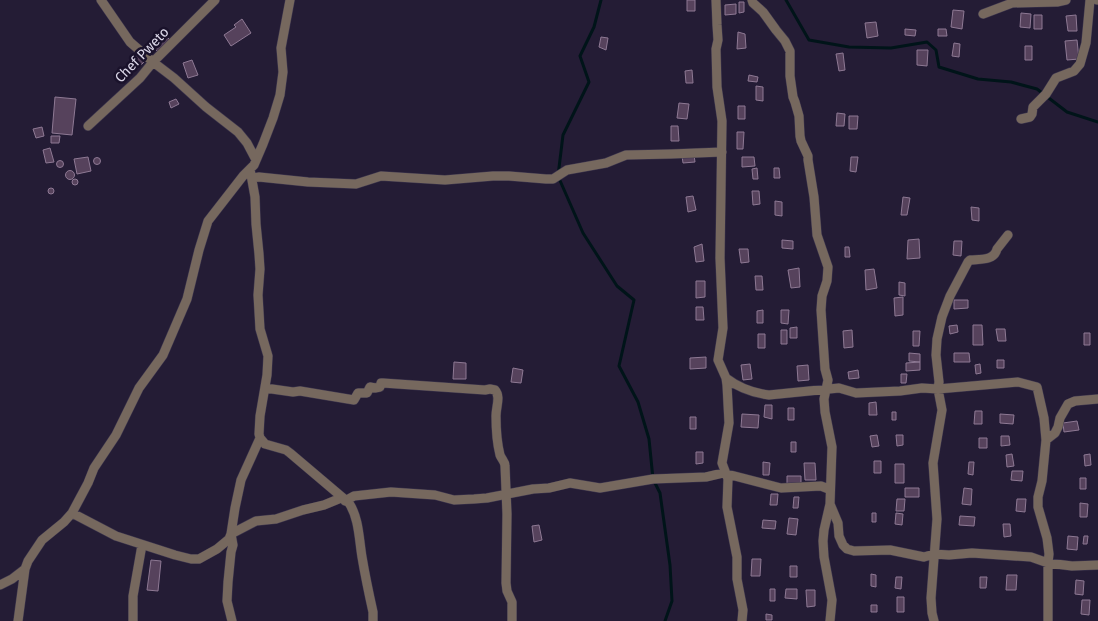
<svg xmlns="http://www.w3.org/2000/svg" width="1098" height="621" font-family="'Fira Sans',sans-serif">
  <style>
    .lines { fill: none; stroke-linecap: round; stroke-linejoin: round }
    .stream { stroke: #001419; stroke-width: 3 }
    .building { fill: #56425c; stroke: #8e7994 }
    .street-casing { stroke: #3d364e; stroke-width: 10 }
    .street { stroke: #76685e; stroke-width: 9 }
    .labels { text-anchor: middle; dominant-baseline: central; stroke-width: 5; stroke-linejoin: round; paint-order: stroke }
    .street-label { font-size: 14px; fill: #dad6e7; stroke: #1a122b }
  </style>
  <rect width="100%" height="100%" fill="#241c35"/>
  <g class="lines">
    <path class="stream" d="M601 0 594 27 580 56 589 82 563 135 558 176 583 233 617 286 634 300 619 366 638 402 649 439 653 479 660 493 670 565 672 601 665 621
      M786 0 809 40 849 47 891 48 927 42 936 50 939 67 978 79 1011 82 1037 89 1067 112 1098 122"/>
  </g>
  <path class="building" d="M687 0H695V11H687Z
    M739 2H744V12L739 13Z
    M736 4V14L725 15V5Z
    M953 10 964 11 962 29 951 27Z
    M1021 13 1031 14 1030 28 1020 27Z
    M1034 15H1042V29H1034Z
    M1076 15 1077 31H1068L1066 16Z
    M242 19 251 33 231 46 224 35 236 27 234 25Z
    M876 22 878 36 867 38 865 23Z
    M905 29 916 30 915 36 905 35Z
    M938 29H946L947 36H938Z
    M162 32 170 40 158 52 150 43Z
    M738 32 745 34 746 48 737 49Z
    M601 37 608 38 606 50 599 47Z
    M1077 40 1079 59 1067 60 1065 41Z
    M954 43 960 44 959 57 952 56Z
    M1025 46H1032V60H1025Z
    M917 50H928L927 66 917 65Z
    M141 52 147 59 140 66 133 59Z
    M843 53 845 70 839 71 836 54Z
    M192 60 198 75 188 78 183 63Z
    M692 70 693 83H686L685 71Z
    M749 75 758 77 757 82 748 81Z
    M756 86 763 87V101L756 100Z
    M55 97 76 99 72 135 52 133Z
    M176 99 179 104 171 108 169 102Z
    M679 103 689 104 687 119 677 118Z
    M738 106H745V119H738Z
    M837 113 845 114 844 126H836Z
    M849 116H858L857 129H849Z
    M671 126H678L679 141H671Z
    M42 127 44 136 36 138 33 129Z
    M737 132H744L743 149H737Z
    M51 136H60L59 143H51Z
    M50 148 54 162 46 163 43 150Z
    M694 155 695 162 683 163 682 156Z
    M88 157 91 171 77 174 74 159Z
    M742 157H754L755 166 742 167Z
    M851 157H858L856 172 850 171Z
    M93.5 161a3.5 3.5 0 1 1 7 0a3.5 3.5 0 1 1-7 0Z
    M56.5 164a3.5 3.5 0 1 1 7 0a3.5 3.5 0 1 1-7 0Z
    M757 168 758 179H753L752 169Z
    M774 168H779L780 178H774Z
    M65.5 175a4.5 4.5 0 1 1 9 0a4.5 4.5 0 1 1-9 0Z
    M72 182a3 3 0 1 1 6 0a3 3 0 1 1-6 0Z
    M48 191a3 3 0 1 1 6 0a3 3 0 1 1-6 0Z
    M752 191H759L760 204 753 205Z
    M693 196 696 210 688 212 686 197Z
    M903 197 910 198 907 215H901Z
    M775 201 782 202V216L775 215Z
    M971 207 979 208V221L972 220Z
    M919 239 920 258 907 259 908 240Z
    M782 240 793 241V249L782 248Z
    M954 241H962L961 256 953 255Z
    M702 244 704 261 696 262 694 247Z
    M845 247H849L850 257H845Z
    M739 249H748L749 262 741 263Z
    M799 268 800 287 791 288 788 270Z
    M874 269 877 288 866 290 865 270Z
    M755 276H762L763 290H756Z
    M696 281H705V297L696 298Z
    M899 282 905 283V296L899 295Z
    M903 297V315L895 316 894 298Z
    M954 300H968V308L954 309Z
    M696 307H703L704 320H696Z
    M763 310V323H757V311Z
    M781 310H789L788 324 781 323Z
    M957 325 958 332 950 334 949 326Z
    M973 325H982L983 345H973Z
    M797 327V338H790V328Z
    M996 329H1005L1006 341H998Z
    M781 330H787V344H781Z
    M852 330 853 347 844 348 843 331Z
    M913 331H920L919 346H913Z
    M1084 333H1090V345H1084Z
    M758 334H765V348H758Z
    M909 353 920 354V362L909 361Z
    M954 353H969L970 362H954Z
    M706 357V368L690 369V358Z
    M997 360H1004V368H997Z
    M454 362 466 363V379H453Z
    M920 362V370L906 371V363Z
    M750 364 752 379 743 380 741 365Z
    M980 364 981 373 976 374 975 365Z
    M808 365 809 380 798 381 797 366Z
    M513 368 523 370 521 383 511 382Z
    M858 370 859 378 849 379 848 372Z
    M901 374H907L906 383H901Z
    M876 402 877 415H869V403Z
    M765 405H772V419L764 417Z
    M788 408H794V420H788Z
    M975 411H982V424H974Z
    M892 412H896V420H892Z
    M742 414 759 415 758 428 741 427Z
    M1000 414 1014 415 1013 424 1000 423Z
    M690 417H696V429H690Z
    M1077 421 1079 430 1064 432 1063 423Z
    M877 435 879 446 872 447 870 436Z
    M896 435H903V445L897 446Z
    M1001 436H1009L1010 445 1001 446Z
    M979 438H987V448H979Z
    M791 442H796V452H791Z
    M696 452H703V463L696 464Z
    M1012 454 1014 466 1007 467 1006 455Z
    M1090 454 1091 465 1085 466 1084 455Z
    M874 461H881V473H874Z
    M763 462 770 463 769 475H763Z
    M969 462H974L973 475 968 474Z
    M804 463H815L816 480H805Z
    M895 464H904V483H895Z
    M1012 471H1023L1022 481 1011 480Z
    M787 476H801V484H787Z
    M1080 478H1086V489H1080Z
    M905 488H919V497H905Z
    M964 488 972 489 971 505 962 504Z
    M771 494H778L777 505H770Z
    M794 497H799L798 508H793Z
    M897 499H905L904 511H896Z
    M1017 499H1026L1025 512 1016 511Z
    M1080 503 1088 504 1087 517H1080Z
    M872 513H876V522H872Z
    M896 513 903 514 902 525 895 524Z
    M960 516 975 517 974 526 959 525Z
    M789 518 798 519 796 535 787 534Z
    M763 520 776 521 775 529 762 528Z
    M1003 524H1010L1011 536 1004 537Z
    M539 525 542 540 534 542 532 526Z
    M1068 536 1078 537 1077 550 1067 549Z
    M1084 536H1088L1087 544H1083Z
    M752 559H761L760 576H751Z
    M151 560 161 561 158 591 147 590Z
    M790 566H797V577H790Z
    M871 574 876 575V587L871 586Z
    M1007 575H1017L1016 590H1006Z
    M896 577H902L901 589 895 588Z
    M980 577H987L986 588H980Z
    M1076 580 1084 581 1083 595 1075 594Z
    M770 589H775V601H770Z
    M786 589H797V599L785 598Z
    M806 590H815V606L807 607Z
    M897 597H904V612H897Z
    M1082 600H1090L1089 615 1081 614Z
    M871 605H877V612H871Z
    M766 614 772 615V620H766Z"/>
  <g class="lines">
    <defs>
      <path id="street" d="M101 0 130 42 153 62 174 78 206 107 238 132 247 143 256 160
        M716 0 717 25 718 40 716 49 717 87 722 121 720 258 723 328 718 360 726 378 727 385 729 423 722 463 728 479 727 507 737 557V579L743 610 742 621
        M752 0 753 3 763 12 776 30 785 41 790 51V76L793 97 795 102 799 116 800 136 801 141 808 156V160L814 197 817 235 828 267 827 281 822 296 821 310 825 369 828 380 824 399 825 412 832 447 830 504 824 530 823 541 824 557 832 600 830 621
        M1097 0H1098
        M983 14 1012 3 1057 2 1066 0
        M1021 119 1030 117 1032 114 1033 107 1046 94 1056 78 1074 71 1080 64 1086 43 1090 0
        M88 126 140 78 153 62 215 0
        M250 169 255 197 256 224 259 254 260 269 258 295 260 329 268 356 267 375 260 416 259 434 260 438 265 444 286 450 290 453 349 503C359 518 359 539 362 557 365 575 369 594 373 612V621
        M252 178 259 177 308 182 356 184 381 176 445 180 493 176H509L546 179H553L567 170 606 163 626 155 671 154 722 152
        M726 378C739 388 753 393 769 395L839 388 856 393 900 391 922 388 938 389 1018 382 1037 387 1044 418 1046 440 1042 481 1038 497V507L1047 538 1049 554 1048 563V621
        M265 388 293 392 300 391 354 400 358 393H367L370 387 375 388 380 387 381 383H383L485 390 490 389 495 390C501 397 496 406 496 416 496 428 497 443 500 455 502 460 505 461 505 466L507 514 506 583 507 591 512 602V621
        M1046 440 1055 433 1058 427 1060 418 1068 404 1075 401 1098 399
        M345 501 354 496 391 492 435 495 454 500 474 499 487 498 533 489 549 488 570 483 600 488 653 479 706 477 723 473 781 488 821 486 826 488 830 490
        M830 504 838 523 839 536 843 545 847 549 854 551 890 550 924 557 934 554 949 555 972 553 1031 557 1048 563 1072 566 1098 565
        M72 513 116 536 175 555 191 559H199L217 549 229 539 231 534 256 521 276 519 303 510 324 505 341 498
        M0 585 12 579 25 569
        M18 621 25 569 28 561 42 540 64 522 72 513 88 483 94 468 116 435 139 388 163 355 187 299 199 250 208 221 243 176 254 165 263 144 273 118 280 95 283 72 281 48 290 0
        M133 621V596L142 545
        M232 621 227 601 228 582 231 552 233 545 231 534 235 508 241 480 260 438
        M934 621 932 613 931 598 937 519 933 463 942 410 938 389 939 382 936 355 937 339 942 317 950 296 968 262 970 260C980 259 994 261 997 249L1008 235"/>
    </defs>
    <use href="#street" class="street-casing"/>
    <use href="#street" class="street"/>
  </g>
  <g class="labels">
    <g class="street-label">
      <text transform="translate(142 55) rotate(-46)">Chef Pweto</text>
    </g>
  </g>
</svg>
